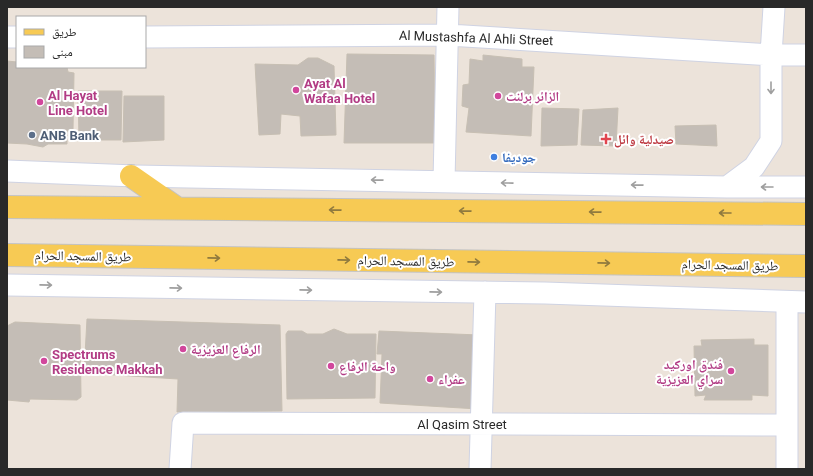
<svg xmlns="http://www.w3.org/2000/svg" width="813" height="476" font-family="Roboto,'Noto Naskh Arabic',sans-serif">
  <style>
    .building { fill: #c4bdb6; stroke: #c7bfb3 }
    .lines { fill: none; stroke-linecap: round; stroke-linejoin: round }
    .minor-casing { stroke: #cfd3e3; stroke-width: 23 }
    .major-casing { stroke: #c3c3c3; stroke-width: 24 }
    .minor { stroke: #fff; stroke-width: 21 }
    .major { stroke: #f7ca54; stroke-width: 22 }
    .oneway { stroke: #9f9f9f }
    .oneway2 { stroke: #907a3e }
    .hotel-dot { fill: #d1479c; stroke: #fff; stroke-width: 1.5 }
    .service-dot { fill: #5c6f8a; stroke: #fff; stroke-width: 1.5 }
    .health-dot { fill: #e0444e; stroke: #fff; stroke-width: 1.5 }
    .shop-dot { fill: #3f7fe0; stroke: #fff; stroke-width: 1.5 }
    .labels { text-anchor: middle; dominant-baseline: central; stroke-width: 4; stroke-linejoin: round; paint-order: stroke }
    .street-label { font-size: 13px; fill: #292929; stroke: #fff }
    .hotel-label { font-size: 13px; font-weight: bold; fill: #b23c85; stroke: #fff; text-anchor: start }
    .service-label { font-size: 13px; font-weight: bold; fill: #4e5e75; stroke: #fff; text-anchor: start }
    .health-label { font-size: 13px; font-weight: bold; fill: #be3a42; stroke: #fff; text-anchor: start }
    .shop-label { font-size: 13px; font-weight: bold; fill: #366cbe; stroke: #fff; text-anchor: start }
  </style>
  <rect width="100%" height="100%" fill="#ece3da"/>
  <path class="building" d="M347 54 434 55 435 143H344Z
    M483 55 522 59V67H534L531 136 466 132 469 108 462 106 463 85 469 84 470 59 483 61Z
    M308 58H318L334 66 336 135 301 136 300 116 281 114 280 134 259 135 255 64 298 65Z
    M7 61 17 62V67H67L68 72 74 73 73 130 67 131V144H48L43 147 27 144 7 143Z
    M78 91H122L121 140H79Z
    M124 96H164V140L123 142Z
    M542 108 579 109 577 145 541 146Z
    M618 108 616 146 581 145 583 110Z
    M716 125 717 146 676 144 675 126Z
    M87 319 280 325 282 411 177 412 178 379 84 373Z
    M15 322 80 325 81 397 77 400 30 399 29 402 7 400V326Z
    M334 329 347 334H376L375 398 287 399 286 334 288 331H302L307 334H323Z
    M379 331 479 335 478 409 380 403 382 354H377Z
    M754 339V345H768V396L752 395V400H704L706 395 695 396 694 346H702L701 340Z"/>
  <g class="lines">
    <defs>
      <path id="minor" d="M7 37H17
        M145 37 448 35 771 55H806
        M7 171 135 176 727 187H806
        M444 181 448 7
        M727 187 754 167 771 141V55L774 7
        M7 285 545 293 806 302
        M787 303V469
        M180 469 183 423 787 425
        M480 469 485 292"/>
      <path id="major" d="M131 176 177 208
        M7 207 806 214
        M7 255 806 266"/>
    </defs>
    <use href="#minor" class="minor-casing"/>
    <use href="#major" class="major-casing"/>
    <use href="#minor" class="minor"/>
    <use href="#major" class="major"/>
  </g>
  <defs><path id="oneway-shaft" d="M-6 0H5M1.5-3L5.5 0L1.5 3" fill="none" stroke-width="1.6" stroke-linecap="round" stroke-linejoin="round"/></defs>
  <g class="oneway">
    <use href="#oneway-shaft" transform="translate(771 88) rotate(90)"/>
    <use href="#oneway-shaft" transform="translate(377 180) rotate(-179)"/>
    <use href="#oneway-shaft" transform="translate(507 183) rotate(-179)"/>
    <use href="#oneway-shaft" transform="translate(637 185) rotate(-179)"/>
    <use href="#oneway-shaft" transform="translate(767 187) rotate(180)"/>
    <use href="#oneway-shaft" transform="translate(46 285) rotate(1)"/>
    <use href="#oneway-shaft" transform="translate(176 288) rotate(1)"/>
    <use href="#oneway-shaft" transform="translate(306 290) rotate(1)"/>
    <use href="#oneway-shaft" transform="translate(436 292) rotate(1)"/>
  </g>
  <g class="oneway2">
    <use href="#oneway-shaft" transform="translate(335 210) rotate(-179)"/>
    <use href="#oneway-shaft" transform="translate(465 211) rotate(-179)"/>
    <use href="#oneway-shaft" transform="translate(595 212) rotate(-179)"/>
    <use href="#oneway-shaft" transform="translate(725 213) rotate(-180)"/>
    <use href="#oneway-shaft" transform="translate(214 258) rotate(1)"/>
    <use href="#oneway-shaft" transform="translate(344 260) rotate(1)"/>
    <use href="#oneway-shaft" transform="translate(474 262) rotate(1)"/>
    <use href="#oneway-shaft" transform="translate(604 263) rotate(1)"/>
  </g>
  <g class="hotel-dot">
    <circle cx="296" cy="90" r="4"/>
    <circle cx="498" cy="96" r="4"/>
    <circle cx="40" cy="102" r="4"/>
    <circle cx="183" cy="349" r="4"/>
    <circle cx="44" cy="361" r="4"/>
    <circle cx="331" cy="366" r="4"/>
    <circle cx="731" cy="371" r="4"/>
    <circle cx="430" cy="379" r="4"/>
  </g>
  <circle class="service-dot" cx="32" cy="135" r="4"/>
  <path class="health-dot" d="M604 133h4v4h4v4h-4v4h-4v-4h-4v-4h4z"/>
  <circle class="shop-dot" cx="494" cy="157" r="4"/>
  <g class="labels">
    <g class="street-label">
      <text transform="translate(476 38) rotate(2)">Al Mustashfa Al Ahli Street</text>
      <text transform="translate(83 256) rotate(1)">طريق المسجد الحرام</text>
      <text transform="translate(406 261) rotate(1)">طريق المسجد الحرام</text>
      <text transform="translate(730 265) rotate(1)">طريق المسجد الحرام</text>
      <text x="462" y="424">Al Qasim Street</text>
    </g>
    <g class="hotel-label">
      <text x="304" y="83">Ayat Al<tspan x="304" dy="15">Wafaa Hotel</tspan></text>
      <text x="48" y="95">Al Hayat<tspan x="48" dy="15">Line Hotel</tspan></text>
      <text x="506" y="96">الزائر برلنت</text>
      <text x="191" y="349">الرفاع العزيزية</text>
      <text x="52" y="354">Spectrums<tspan x="52" dy="15">Residence Makkah</tspan></text>
      <text x="723" y="364" text-anchor="end">فندق اوركيد<tspan x="723" dy="15">سراي العزيزية</tspan></text>
      <text x="339" y="366">واحة الرفاع</text>
      <text x="438" y="379">عفراء</text>
    </g>
    <g class="service-label">
      <text x="40" y="135">ANB Bank</text>
    </g>
    <g class="health-label">
      <text x="614" y="139">صيدلية وائل</text>
    </g>
    <g class="shop-label">
      <text x="502" y="157">جوديفا</text>
    </g>
  </g>
  <rect width="813" height="476" fill="none" stroke="#292929" stroke-width="16"/>
  <rect x="16" y="16" width="130" height="52" fill="#ffffff" stroke="#a9a9a9"/>
  <rect x="24" y="29" width="20" height="6" fill="#f7ca54" stroke="#a9a9a9"/>
  <text x="52" y="36" font-size="12" fill="#292929">طريق</text>
  <rect x="24" y="46" width="20" height="12" fill="#c4bdb6" stroke="#a9a9a9"/>
  <text x="52" y="56" font-size="12" fill="#292929">مبنى</text>
</svg>
